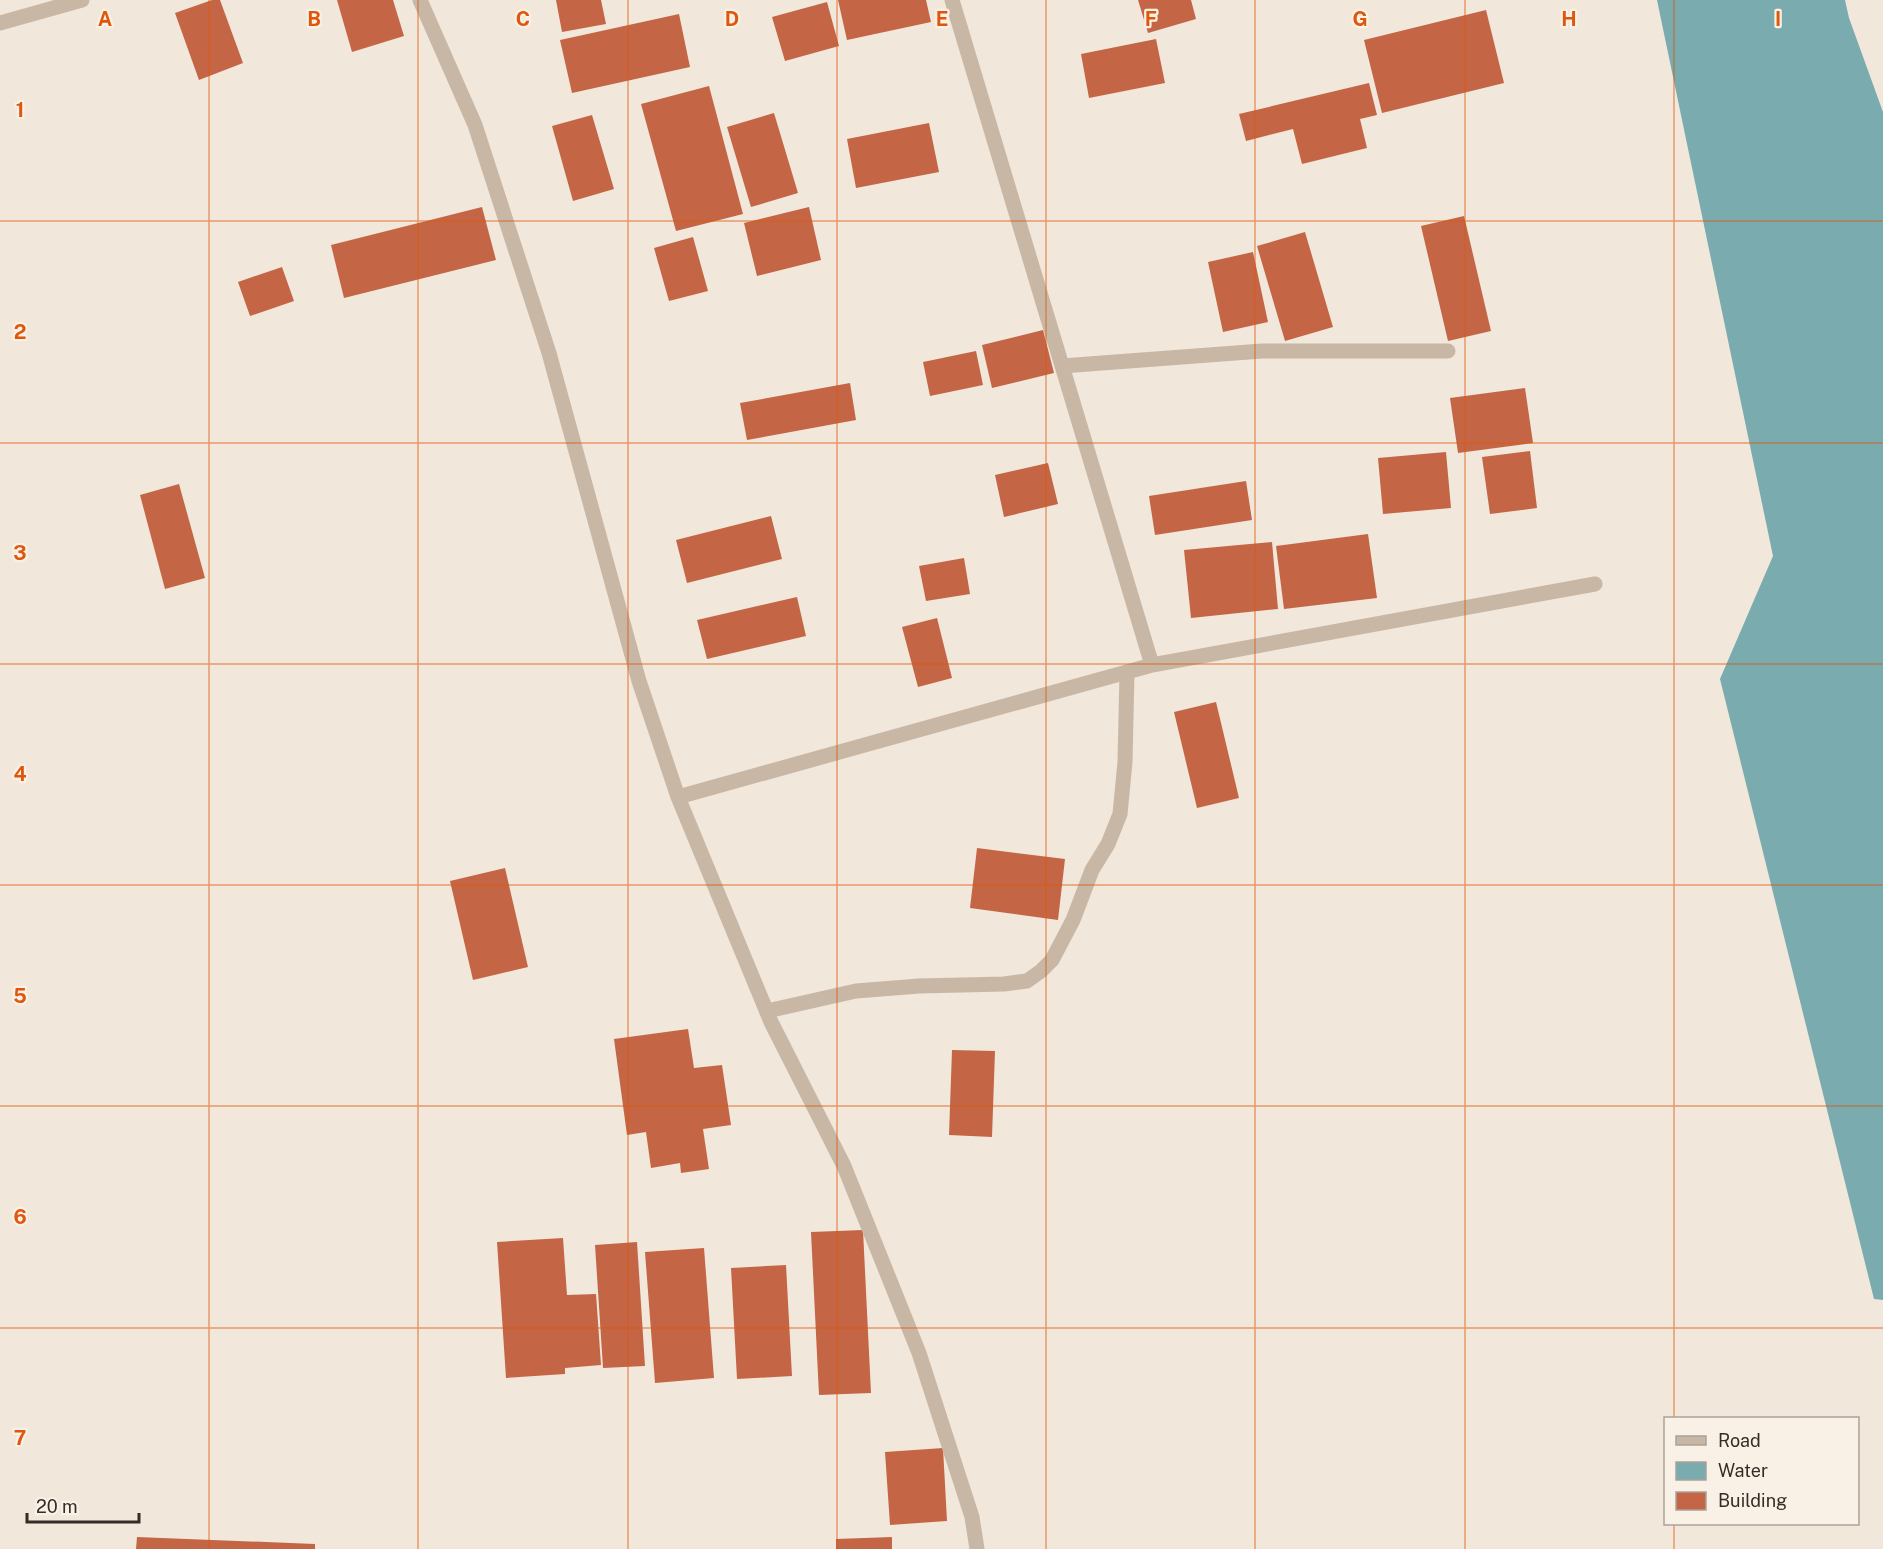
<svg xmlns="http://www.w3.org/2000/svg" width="1883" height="1549" font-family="'Public Sans',sans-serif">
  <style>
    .water { fill: #7aabae }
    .building { fill: #c46645 }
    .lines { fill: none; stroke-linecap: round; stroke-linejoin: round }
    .minor { stroke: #c9b7a6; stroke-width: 15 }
    .grid { fill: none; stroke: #df570d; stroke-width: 1.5; stroke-opacity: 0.55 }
    .grid-label { font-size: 20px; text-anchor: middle; font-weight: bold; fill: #df570d; stroke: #f9f1e6; stroke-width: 4.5; stroke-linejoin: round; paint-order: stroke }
  </style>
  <rect width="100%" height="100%" fill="#f1e7da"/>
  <path class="water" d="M1657 0H1845L1849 18 1883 112V1300L1874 1299 1720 679 1773 556Z"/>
  <path class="building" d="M212 0H220L243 63 199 80 175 13Z
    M337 0H393L404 36 352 52Z
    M556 0H601L606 24 562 32Z
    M838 0H926L931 22 847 40Z
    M1138 0H1191L1196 19 1148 33Z
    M827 2 839 46 785 61 772 17Z
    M1486 10 1504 83 1382 113 1364 40Z
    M679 14 690 67 572 93 560 40Z
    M1156 39 1165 83 1089 98 1081 54Z
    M1369 83 1377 115 1360 119 1367 148 1302 164 1293 129 1246 141 1239 114Z
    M709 86 743 214 676 231 641 104Z
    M774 113 798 193 751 207 727 127Z
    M592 115 614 189 573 201 552 126Z
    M929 123 939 172 856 188 847 139Z
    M482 207 496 260 344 298 331 245Z
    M809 207 821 260 757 276 744 223Z
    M1464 216 1491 331 1448 341 1421 226Z
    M1305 232 1333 327 1285 341 1257 246Z
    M693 237 708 291 669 301 654 248Z
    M1253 252 1268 322 1223 332 1208 262Z
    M282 267 294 301 250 316 238 282Z
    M1043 330 1054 373 992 388 982 345Z
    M976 351 983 385 930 396 923 362Z
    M850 383 856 420 747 440 740 403Z
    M1525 388 1533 443 1458 453 1450 398Z
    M1530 451 1537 508 1490 514 1482 457Z
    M1446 452 1451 508 1383 514 1378 458Z
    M1048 463 1058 504 1004 517 995 475Z
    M1246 481 1252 520 1155 535 1149 496Z
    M179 484 205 578 165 589 140 495Z
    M771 516 782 559 687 583 676 540Z
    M1368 534 1377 598 1284 609 1276 546Z
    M1272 542 1278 609 1191 618 1184 550Z
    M964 558 970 594 926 601 919 566Z
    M797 597 806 636 707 659 697 620Z
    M937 618 952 678 918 687 902 627Z
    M1216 702 1239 798 1197 808 1174 712Z
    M977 848 1065 859 1058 920 970 908Z
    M505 868 528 967 473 980 450 881Z
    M688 1029 694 1068 722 1065 731 1125 703 1129 709 1169 681 1173 680 1163 651 1168 646 1132 627 1135 614 1039Z
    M952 1050 995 1051 992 1137 949 1135Z
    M863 1230 871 1393 819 1395 811 1232Z
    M563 1238 567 1295 596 1294 601 1365 565 1368V1374L506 1378 497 1242Z
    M637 1242 645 1366 603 1368 595 1245Z
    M704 1248 714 1378 655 1383 645 1252Z
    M786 1265 792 1376 737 1379 731 1268Z
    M943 1448 947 1521 890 1525 885 1452Z
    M137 1537 315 1544V1549H136Z
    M892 1537V1549H836V1539Z"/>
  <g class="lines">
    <path class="minor" d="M420 0 475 125 549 353 639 681 678 797 771 1022 844 1166 919 1353 972 1517 977 1549
      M952 0 1152 665
      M0 23 82 0
      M1062 366 1262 351H1448
      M678 797 1152 665 1595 584
      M767 1011 856 991 919 986 1004 984 1027 981 1041 971 1052 960 1073 920 1092 870 1108 844 1120 814 1125 762 1127 672"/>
  </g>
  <path class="grid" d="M209 0V1549M418 0V1549M628 0V1549M837 0V1549M1046 0V1549M1255 0V1549M1465 0V1549M1674 0V1418M0 221H1883M0 443H1883M0 664H1883M0 885H1883M0 1106H1883M0 1328H1883M1674 1524V1549"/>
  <g class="grid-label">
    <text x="105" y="26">A</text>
    <text x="314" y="26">B</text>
    <text x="523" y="26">C</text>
    <text x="732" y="26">D</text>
    <text x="942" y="26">E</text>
    <text x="1151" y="26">F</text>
    <text x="1360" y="26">G</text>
    <text x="1569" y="26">H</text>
    <text x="1778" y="26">I</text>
    <text x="20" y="117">1</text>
    <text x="20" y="339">2</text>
    <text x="20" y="560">3</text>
    <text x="20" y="781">4</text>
    <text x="20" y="1003">5</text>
    <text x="20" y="1224">6</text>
    <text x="20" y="1445">7</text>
  </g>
  <rect x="1664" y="1417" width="195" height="108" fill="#f9f1e6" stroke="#aba29a" stroke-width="1.5"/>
  <rect x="1676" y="1436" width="30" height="9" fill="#c9b7a6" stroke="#aba29a" stroke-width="1.5"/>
  <text x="1718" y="1447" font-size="18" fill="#352c27">Road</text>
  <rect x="1676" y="1462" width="30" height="18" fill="#7aabae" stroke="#aba29a" stroke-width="1.5"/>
  <text x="1718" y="1477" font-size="18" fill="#352c27">Water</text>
  <rect x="1676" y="1492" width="30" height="18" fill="#c46645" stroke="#aba29a" stroke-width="1.5"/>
  <text x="1718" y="1507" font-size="18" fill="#352c27">Building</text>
  <path d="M27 1513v9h112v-9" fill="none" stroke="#352c27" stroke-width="3"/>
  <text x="36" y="1513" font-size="18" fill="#352c27" stroke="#f9f1e6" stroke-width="4.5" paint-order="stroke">20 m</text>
</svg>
